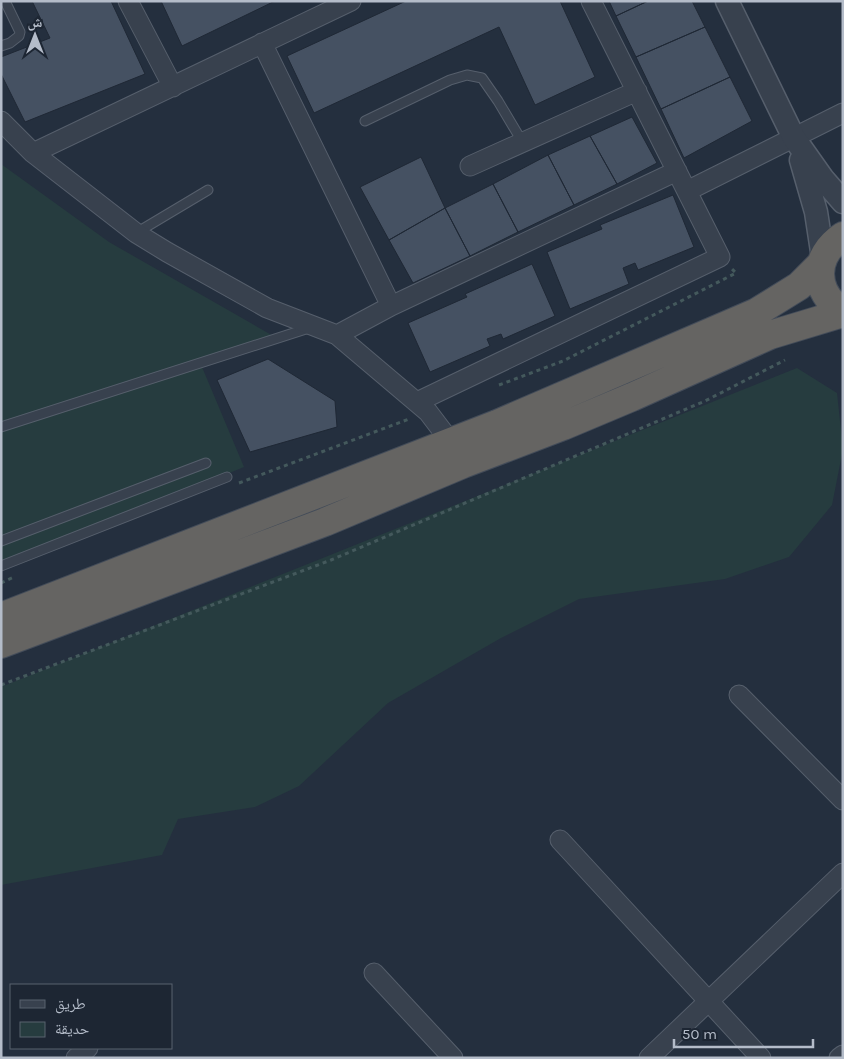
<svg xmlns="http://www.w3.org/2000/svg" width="844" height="1059" font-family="Karla,'Noto Naskh Arabic',sans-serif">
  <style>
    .green { fill: #263c3f }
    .building { fill: #455162; stroke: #1f2835 }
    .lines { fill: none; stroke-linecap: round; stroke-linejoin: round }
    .service-casing { stroke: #565f6c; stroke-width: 11 }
    .minor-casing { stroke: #565f6c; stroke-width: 21 }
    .tertiary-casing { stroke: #565f6c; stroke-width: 25 }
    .trunk-casing { stroke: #434c59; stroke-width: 30 }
    .path { stroke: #44595c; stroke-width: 3; stroke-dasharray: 4 4; stroke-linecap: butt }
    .service { stroke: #38414e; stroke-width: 9 }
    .minor { stroke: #38414e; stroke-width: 19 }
    .tertiary { stroke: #38414e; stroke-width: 22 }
    .trunk { stroke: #656462; stroke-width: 28 }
  </style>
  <rect width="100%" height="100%" fill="#242f3e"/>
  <path class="green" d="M1 164 109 242 282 341 202 367 244 467 1 567Z
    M797 368 837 393 843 449 832 505 789 557 725 579 579 599 501 638 388 703 299 786 255 807 178 819 162 855 1 885V687Z"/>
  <path class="building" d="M32 1H111L145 74 25 122 1 74V57L50 38Z
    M161 1H275L182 46Z
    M406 1H560L595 77 535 105 499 27 314 113 287 56Z
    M609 1H648L616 16Z
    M648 1H692L705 27 636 57 616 16Z
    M705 27 730 77 661 109 636 57Z
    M730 77 752 121 684 158 661 109Z
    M632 117 657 163 617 184 590 136Z
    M590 136 617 184 574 205 548 155Z
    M548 155 574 205 518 232 493 184Z
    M421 157 445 208 389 240 360 187Z
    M493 184 518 232 470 256 445 208Z
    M673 195 694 247 638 270 635 263 623 268 629 284 570 309 547 252 602 229 600 225Z
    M445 208 470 256 413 283 389 240Z
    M532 264 555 316 503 339 501 334 487 339 490 346 430 372 408 323 467 297 465 294Z
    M268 359 335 401 337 427 250 452 217 380Z"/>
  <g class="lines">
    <defs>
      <path id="service" d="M1 46 10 43 19 36 20 32 5 1
        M365 121 450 80 467 75 482 78 498 101 523 143
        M136 233 208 190
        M1 427 309 328
        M1 541 206 463
        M1 566 227 477"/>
      <path id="minor" d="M128 1 173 87
        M262 43 391 306
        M1 121 33 153 136 233 167 252 267 308 337 335 428 412 450 441 456 451
        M33 153 351 1
        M470 166 637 91
        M687 191 843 113
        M337 335 391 306 677 171
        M417 402 720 257 591 1
        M739 695 843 800
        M560 840 761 1058
        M374 973 453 1058
        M76 1058 88 1048
        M649 1058 843 873
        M839 1058 843 1055"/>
      <path id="tertiary" d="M727 1 794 138 823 179 843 202
        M801 160 816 212 823 258"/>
      <path id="trunk" d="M843 236C812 256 813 292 843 312
        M1 617 497 424 757 312 799 286 821 264
        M1 644 325 522 463 464 563 426 632 397 770 335 843 313"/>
    </defs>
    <use href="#service" class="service-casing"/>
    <use href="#minor" class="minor-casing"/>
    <use href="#tertiary" class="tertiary-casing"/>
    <use href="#trunk" class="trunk-casing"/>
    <path class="path" d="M499 385 563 361 736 273 732 269
      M239 483 409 419
      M1 583 14 577
      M1 685 331 560 705 401 785 360"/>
    <use href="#service" class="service"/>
    <use href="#minor" class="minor"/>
    <use href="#tertiary" class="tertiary"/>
    <use href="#trunk" class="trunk"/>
  </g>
  <rect width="844" height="1059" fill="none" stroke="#b4bcc9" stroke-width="5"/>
  <rect x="10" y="984" width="162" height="65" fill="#1d2633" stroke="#59626f"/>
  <rect x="20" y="1000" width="25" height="8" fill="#38414e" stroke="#59626f"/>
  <text x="55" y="1009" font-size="15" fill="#b4bcc9">طريق</text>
  <rect x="20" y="1022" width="25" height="15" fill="#263c3f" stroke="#59626f"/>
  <text x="55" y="1034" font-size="15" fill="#b4bcc9">حديقة</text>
  <g transform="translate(35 35)" stroke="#1d2633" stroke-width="4" paint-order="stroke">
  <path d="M0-4L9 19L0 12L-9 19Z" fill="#b4bcc9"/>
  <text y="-8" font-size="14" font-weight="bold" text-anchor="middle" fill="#b4bcc9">ش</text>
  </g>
  <path d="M674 1039v8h139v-8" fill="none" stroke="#b4bcc9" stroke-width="2.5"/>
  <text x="682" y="1039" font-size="15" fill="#b4bcc9" stroke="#1d2633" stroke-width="4" paint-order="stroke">50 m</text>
</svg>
